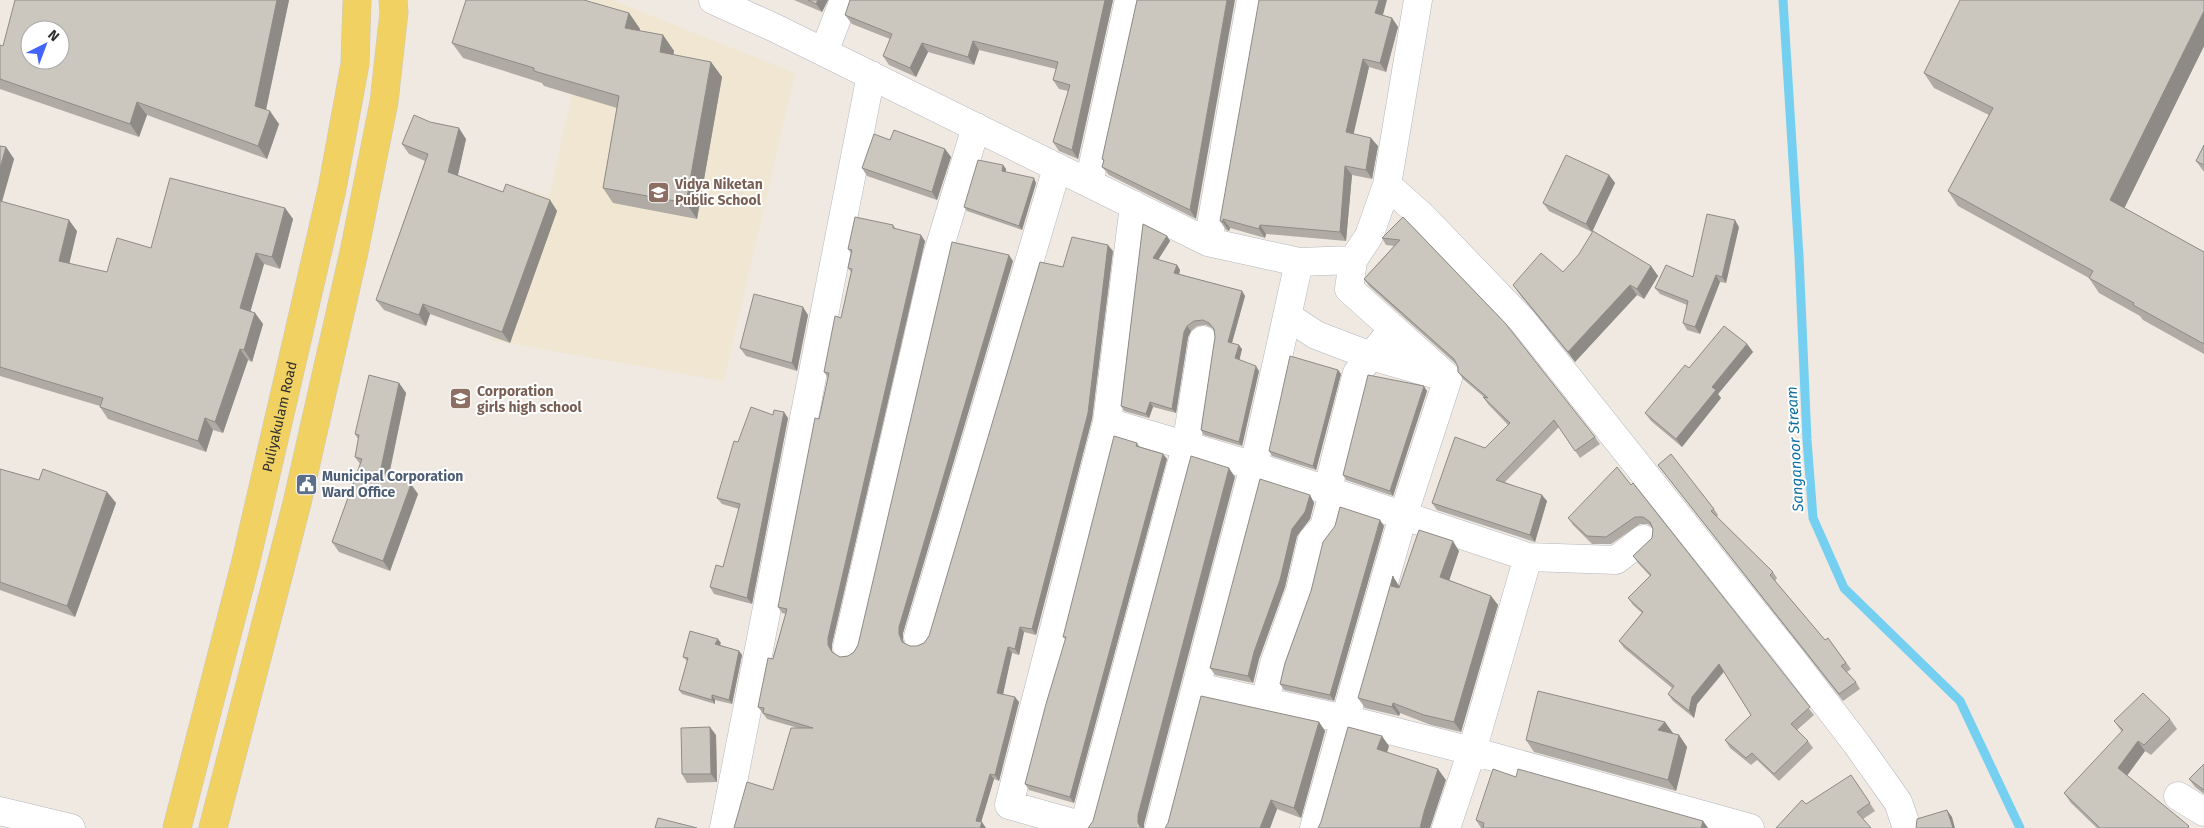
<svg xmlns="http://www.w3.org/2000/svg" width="2204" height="828" font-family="'Fira Sans',sans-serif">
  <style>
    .education { fill: #f0e6d1 }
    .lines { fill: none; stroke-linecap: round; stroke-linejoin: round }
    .stream { stroke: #75cff0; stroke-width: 9 }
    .street-casing { stroke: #b4b7c1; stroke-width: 29 }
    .primary-casing { stroke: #c9c9c9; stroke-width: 29 }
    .street { stroke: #fff; stroke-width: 28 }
    .primary { stroke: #f2d163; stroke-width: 28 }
    .wall { fill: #afaba4 }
    .shaded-wall { fill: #8e8b86 }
    .building { fill: #cbc7bf; stroke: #8e8b86; fill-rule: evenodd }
    .labels { text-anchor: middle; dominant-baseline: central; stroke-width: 4; stroke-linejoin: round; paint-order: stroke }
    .education-label { font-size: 14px; font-weight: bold; fill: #785e54; stroke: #fff; text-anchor: start }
    .street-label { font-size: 14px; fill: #2e2e2e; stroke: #fff }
    .service-label { font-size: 14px; font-weight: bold; fill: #4e5e75; stroke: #fff; text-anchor: start }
    .water-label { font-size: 15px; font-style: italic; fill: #0d6fa3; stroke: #fff }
  </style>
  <rect width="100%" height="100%" fill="#efe9e1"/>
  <path class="education" d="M593 0H612L795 73 724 381 491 340 520 187 549 197Z"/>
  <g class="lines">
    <path class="stream" d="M1783 0 1799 256 1807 440 1813 518 1844 588 1960 701 2020 828"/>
    <defs>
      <path id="street" d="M713 0 775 28 1208 242 1299 262 1353 260 1369 236 1387 185
        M1418 0 1387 185 1423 217 1522 320 1790 657 1856 743 1898 802 1907 828
        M824 52 844 0
        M1089 183 1129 0
        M1208 242 1251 0
        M1287 316 1316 335 1371 356 1441 376
        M1107 422 1254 466 1528 557 1472 751 1446 828
        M1327 492 1357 373 1393 329
        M1528 557 1616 560 1643 539
        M918 637 1057 168
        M847 647 936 259 976 127
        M1197 687 1345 719 1472 751 1750 828
        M1265 702 1274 664 1300 591 1312 540 1324 527 1333 494
        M2178 796 2204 812
        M0 811 71 828
        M1084 826 1186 447 1203 340
        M724 828 871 75
        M1072 828 1073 823 1009 805 1107 422 1134 205
        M1159 828 1254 466 1299 262
        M1314 828 1403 516 1448 378 1349 289 1353 260"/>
      <g id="primary">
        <path id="s1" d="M177 828 245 565 332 189 355 64 357 0"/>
        <path d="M213 828 297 503 354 252 384 102 394 12 393 0"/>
      </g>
    </defs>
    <use href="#street" class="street-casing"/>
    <use href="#primary" class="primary-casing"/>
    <use href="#street" class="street"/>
    <use href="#primary" class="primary"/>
  </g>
  <path class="wall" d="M289 0 266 110 279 124 267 159 147 115 139 137 0 89V45L3 46Z
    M794 0H828L822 12Z
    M1113 0 1078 159 1059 151 1053 142 1068 91 1059 89 1053 80 1056 69 979 50 974 65 928 52 916 77 889 65 883 56 890 39 852 24 845 15Z
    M1137 0 1196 219 1109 175 1102 167 1104 162 1102 159Z
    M629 13 640 29 639 31 663 35 674 51 673 55 711 62 722 77 697 219 613 203 603 188 617 108 544 86 542 83 463 58 452 43Z
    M1383 15 1392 18 1398 27 1386 72 1369 67 1353 134 1378 146 1372 179 1352 175 1346 241 1266 234 1265 238 1230 228 1229 231 1226 230 1220 221Z
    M2204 46 2124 208 2204 252V354L2143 320 2140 316 2099 293 2089 278 1958 206 1948 191 1989 115 1934 88 1924 73Z
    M466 139 458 175 503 192 550 200 557 211 510 343 430 314 426 326 384 310 376 300 425 161 409 154 402 144Z
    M890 140 945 149 951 157 937 200 867 176 862 168Z
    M2204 145V172L2196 161Z
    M0 146 6 147 14 159 2 202 77 231 69 264 107 272 151 248 285 208 293 219 280 269 264 264 250 311 255 313 263 324 252 362 248 360 223 433 213 430 206 452 108 419 100 407V406L0 376Z
    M1003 165 1006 169V172L1036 183 1022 230 967 211 964 207Z
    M1609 175 1615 183 1592 232 1549 211 1543 203Z
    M1403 217 1595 437 1600 444 1580 458 1559 427 1505 482 1547 501 1535 542 1437 510 1432 503 1485 448 1508 425 1488 404 1483 397H1484L1463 379 1458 372 1457 365 1369 286 1364 279 1394 246 1386 245 1382 238Z
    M1143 224 1167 236 1170 241 1158 260 1177 265 1180 270 1179 274 1242 291 1245 296 1232 343 1242 349 1239 359 1259 371 1242 446 1204 435 1201 430 1215 337 1214 330 1212 328 1206 325 1197 326 1191 331 1188 337 1176 413 1153 407 1149 418 1124 411 1121 406Z
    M893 225 896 229 925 241 832 644V651L833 653 840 657 848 656 854 652 858 645 1013 261 903 633V640L904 643 910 646H917L924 643 929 636 1063 267 1113 251 1092 419 1036 635 1024 632 1019 655 1012 653 1003 694 1019 702 999 781 994 779 981 822 986 828H734L773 790 798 728 767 719 758 707 786 614 782 613 778 607 828 378 824 372 841 318 851 272 848 268 851 253 848 249Z
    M1739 227 1726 283 1720 282 1700 334 1687 330 1683 323 1687 305 1660 294 1655 288 1693 277Z
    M1651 266 1658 276 1644 299 1637 295 1575 362 1520 295 1513 285 1563 272Z
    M808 315 797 371 746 356 740 348Z
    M1747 344 1753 352 1718 394 1721 398 1682 447 1651 421 1645 413 1689 368Z
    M1338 370 1341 374 1316 470 1272 456 1269 451Z
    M399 383 406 393 389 476 418 494 390 571 339 552 332 542 360 464 355 457 358 439 355 434Z
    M1427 391 1393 496 1346 480 1343 475Z
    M773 415 788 418 752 604 714 594 710 587 723 567 739 509 722 504 717 498 738 442Z
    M1137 443 1140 447 1163 454 1167 459 1074 803 1029 790 1025 784 1066 640 1063 637Z
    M1658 465 1714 509 1718 515 1717 517 1773 572 1777 578 1775 581 1825 640 1828 638 1851 669 1847 672 1856 682 1860 689 1843 701Z
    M0 469 39 480 107 492 116 503 75 617 0 590Z
    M1631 485 1814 715 1797 730 1808 741 1813 748 1779 781 1757 760 1751 765 1730 748 1725 740 1751 715 1724 672 1697 704 1694 718 1673 701 1668 694 1672 688 1624 648 1619 641 1642 613 1633 605 1628 598 1650 576 1638 563 1633 556 1652 538 1653 529 1652 527 1648 524H1640L1611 544H1592L1573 525 1568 518Z
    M1310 495 1314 503 1310 519 1297 536 1285 587 1259 659 1253 683 1215 675 1210 668Z
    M1384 526 1334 701 1284 690 1280 684Z
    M1459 551 1449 580 1491 596 1498 605 1461 732 1431 725 1400 713 1399 716 1365 708 1358 698 1399 586Z
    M721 643 720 645 739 651 742 655 732 704 715 700V704L682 694 679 690 687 661 683 657Z
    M2170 719 2177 729 2151 755 2145 751 2127 776 2190 828H2097L2071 803 2064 793 2122 732 2114 721Z
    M1319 722 1325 731 1301 818 1277 809 1270 828H1165Z
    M1665 722 1673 734 1679 735 1687 747 1676 791 1534 752 1526 740Z
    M716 735 717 782 687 783 682 774Z
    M2204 764V794L2195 787 2189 779Z
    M1516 777 1703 821 1708 828H1481L1476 820Z
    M1856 782 1875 811 1863 819 1806 804Z"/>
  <path class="shaded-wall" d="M277 0H289L264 119 255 106Z
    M818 0H828L822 12 816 4Z
    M1105 0H1113L1078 159 1072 150Z
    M1227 0H1235L1196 219 1190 210Z
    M1379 0H1387L1381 22 1375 13Z
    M2204 11V46L2121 215 2110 200Z
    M629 13 640 29 635 44 625 28Z
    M1392 18 1398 27 1386 72 1380 63Z
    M663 35 674 51 671 67 660 52Z
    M973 41 979 50 974 65 968 57Z
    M922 43 928 52 916 77 910 68Z
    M1363 59 1369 67 1352 141 1346 132Z
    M711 62 722 77 697 219 686 203Z
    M137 102 147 115 139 137 130 124Z
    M270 111 279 124 267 159 258 146Z
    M459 128 466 139 456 183 448 172Z
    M1371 138 1378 146 1372 179 1366 170Z
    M6 147 14 159 0 208V168Z
    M945 149 951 157 937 200 932 192Z
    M1003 165 1006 169 1005 175 1002 171Z
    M1345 166 1352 175 1346 241 1340 232Z
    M1609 175 1615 183 1592 232 1586 224Z
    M1034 178 1036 183 1022 230 1019 226Z
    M550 200 557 211 510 343 502 332Z
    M285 208 293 219 280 269 272 257Z
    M1223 219 1230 228 1229 231 1223 222Z
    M69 220 77 231 67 273 59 261Z
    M1735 220 1739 227 1726 283 1722 277Z
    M1260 225 1266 234 1265 238 1259 229Z
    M921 235 925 241 832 644V651L836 658 828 645V638Z
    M1167 236 1170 241 1156 263 1153 258Z
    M1108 245 1113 251 1092 419 1036 635 1032 629Z
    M256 253 264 264 248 320 240 308Z
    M1009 255 1013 261 903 633V640L906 647 899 634V627Z
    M1177 265 1180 270 1178 278 1174 273Z
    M1651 266 1658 276 1644 299 1637 289Z
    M1716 275 1720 282 1700 334 1695 327Z
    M1630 285 1637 295 1575 362 1568 352Z
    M1242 291 1245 296 1231 346 1228 342Z
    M423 304 430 314 426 326 419 315Z
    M803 307 808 315 797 371 792 363Z
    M255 313 263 324 252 362 244 350Z
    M1187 326 1191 331 1188 337 1176 413 1172 409 1184 332Z
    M1747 344 1753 352 1718 394 1721 398 1682 447 1676 439 1712 387Z
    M1239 345 1242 349 1239 362 1235 358Z
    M240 349 248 360 223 433 215 422Z
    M1256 366 1259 371 1242 446 1239 442Z
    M1338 370 1341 374 1316 470 1313 466Z
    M399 383 406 393 387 483 380 473Z
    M1424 386 1427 391 1393 496 1390 491Z
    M1150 402 1153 407 1149 418 1146 414Z
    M784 412 788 418 752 604 747 598Z
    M205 418 213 430 206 452 198 441Z
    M1163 454 1167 459 1074 803 1070 797Z
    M1229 468 1235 477 1144 824V828H1141L1138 823V815Z
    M411 484 418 494 390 571 383 561Z
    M107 492 116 503 75 617 67 606Z
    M1310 495 1314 503 1310 519 1297 536 1285 587 1259 659 1253 683 1248 676 1254 652 1292 529Z
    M1542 495 1547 501 1535 542 1530 535Z
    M1380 520 1384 526 1334 701 1330 695Z
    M1453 541 1459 551 1447 587 1440 577Z
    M1393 576 1399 586 1398 596 1391 586Z
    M1491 596 1498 605 1461 732 1454 722Z
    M1020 627 1024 632 1019 655 1015 649Z
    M718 639 721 643 718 648 715 644Z
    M1008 647 1012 653 1002 699 997 693Z
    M739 651 742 655 732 704 729 700Z
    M1719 664 1724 671 1697 704 1694 718 1689 711 1692 697Z
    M712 695 715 700V704L712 700Z
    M1015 697 1019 702 999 781 995 775Z
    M1393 703 1400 713 1399 716 1392 707Z
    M1319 722 1325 731 1301 818 1294 808Z
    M1665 722 1673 733 1666 742 1658 730Z
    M710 727 716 735 717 782 711 774Z
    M1679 735 1687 747 1676 791 1668 780Z
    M1382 736 1389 746 1385 760 1377 749Z
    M2138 741 2145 751 2125 778 2118 768Z
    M1438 769 1446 780 1430 828H1420L1424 812Z
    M990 774 994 779 980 826 976 821Z
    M1271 800 1277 809 1270 828H1260Z
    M1947 810 1952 817 1955 828H1953Z
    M1703 821 1708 828H1701Z
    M982 822 986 828H980Z"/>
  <path class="building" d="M15 0H277L255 106 270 111 258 146 137 102 130 124 0 79V45L3 46ZM30 30H60V60H30Z
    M466 0H584L629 13 625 28 663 35 660 52 711 62 686 203 603 188 619 96 534 71V68L452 43Z
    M808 0H818L816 4Z
    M850 0H1105L1072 150 1053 142 1070 85 1053 80 1058 62 973 41 968 57 922 43 910 68 883 56 892 34 845 15Z
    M1137 0H1227L1190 210 1102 167 1104 160 1102 159Z
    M1259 0H1379L1375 13 1392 18 1380 63 1363 59 1346 132 1371 138 1366 170 1345 166 1340 232 1260 225 1259 229 1223 219V222L1220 221Z
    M1960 0H2204V11L2110 200 2204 252V344L2133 305 2134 303 2089 278 2093 271 1948 191 1993 108 1924 73Z
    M414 115 430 122 459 128 448 172 503 192 506 184 550 200 502 332 423 304 419 315 376 300 428 154 402 144Z
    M894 130 945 149 932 192 862 168 874 134 890 140Z
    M2204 145V165L2196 161Z
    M0 146 6 147 0 168Z
    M1566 155 1609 175 1586 224 1543 203Z
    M978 160 1003 165 1002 171 1034 178 1019 226 964 207Z
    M170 178 285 208 272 257 256 253 240 308 255 313 244 350 240 349 215 422 205 418 198 441 100 407 103 398 0 367V201L69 220 59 261 107 272 117 238 151 248Z
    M1707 214 1735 220 1722 277 1716 275 1695 327 1683 323 1688 301 1655 288 1666 265 1693 277Z
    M855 217 893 225V228L921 235 828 638V645L832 652 840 657 848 656 854 652 858 645 952 242 1009 255 899 627V634L902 642 910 646H917L924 643 929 636 1040 262 1063 267 1072 237 1108 245 1088 413 1032 629 1020 627 1015 649 1008 647 997 693 1015 697 995 775 990 774 976 821 982 822 980 828H734L747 782 773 790 791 728H813L763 713 764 708 758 707 768 658 773 659 787 609 778 607 815 418 819 419 829 373 824 372 835 316 841 318 852 269 848 268 852 250 848 249Z
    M1403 217 1505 323 1595 437 1575 451 1554 420 1496 480 1542 495 1530 535 1432 503 1455 437 1485 448 1510 423 1483 397 1488 398 1458 372V367L1454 359 1364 279 1400 240 1382 238Z
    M1143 224 1167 236 1153 258 1177 265 1174 273 1242 291 1228 342 1239 345 1235 358 1256 366 1239 442 1201 430 1215 337 1214 329 1209 323 1203 320 1194 321 1187 326 1184 332 1172 409 1150 402 1146 414 1121 406Z
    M1593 231 1651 266 1637 289 1630 285 1568 352 1513 285 1541 253 1563 272 1579 254Z
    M754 294 803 307 792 363 740 348Z
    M1724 326 1747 344 1712 387 1716 390 1676 439 1645 413 1685 365 1689 368Z
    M1290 356 1338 370 1313 466 1269 451Z
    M369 375 399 383 380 473 411 484 383 561 332 542 362 459 355 457 359 435 355 434Z
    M1368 375 1424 386 1390 491 1343 475Z
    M751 407 773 415 774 410 784 412 747 598 710 587 716 565 723 567 740 504 717 498 734 441 738 442Z
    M1114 436 1137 443 1136 446 1163 454 1070 797 1025 784 1046 704 1066 637H1063Z
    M1671 454 1714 509 1711 511 1773 572 1770 575 1825 640 1828 638 1846 663 1841 666 1856 682 1839 694 1658 465Z
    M1191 456 1229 468 1138 815V823L1141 828H1088L1093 821Z
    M1617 467 1631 485 1633 483 1810 707 1791 724 1808 741 1774 774 1752 753 1746 758 1725 740 1751 715 1719 664 1692 697 1689 711 1668 694 1674 686 1619 641 1643 612 1628 598 1651 575 1633 556 1652 538 1653 529 1650 522 1643 517H1635L1606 537 1587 536 1568 518Z
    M0 469 39 480 43 469 107 492 67 606 0 582Z
    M1260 479 1310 495 1305 512 1292 529 1280 580 1254 652 1248 676 1210 668Z
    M1340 507 1380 520 1330 695 1280 684 1285 663 1311 591 1323 542 1335 526Z
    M1419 530 1453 541 1440 577 1491 596 1454 722 1424 715 1393 703 1392 707 1358 698 1393 576 1391 586 1399 588Z
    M690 631 718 639 715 644 739 651 729 700 712 695V700L679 690 688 658 683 657Z
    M1538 691 1665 722 1658 730 1679 735 1668 780 1526 740Z
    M2143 693 2170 719 2144 745 2138 741 2118 768 2189 826 2187 828H2100L2064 793 2123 730 2114 721Z
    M1201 696 1319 722 1294 808 1271 800 1260 828H1165L1168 823Z
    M710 727 711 774H682L681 728Z
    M1348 727 1382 736 1377 749 1438 769 1424 812 1420 828H1318L1321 822Z
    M2204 764V790L2189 779Z
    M1493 769 1516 777 1518 769 1703 821 1701 828H1483L1484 823 1476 820Z
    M1851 775 1870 803 1857 812 1871 828H1776L1802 800 1806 804Z
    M1947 810 1953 828H1916L1917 819Z
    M658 818 697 828H655Z"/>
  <defs>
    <symbol id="school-square" viewBox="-11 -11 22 22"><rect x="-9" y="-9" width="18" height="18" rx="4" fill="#8d6e63" stroke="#fff"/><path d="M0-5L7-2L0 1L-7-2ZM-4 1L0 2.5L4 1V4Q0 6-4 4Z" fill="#fff"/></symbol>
    <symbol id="civic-square" viewBox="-11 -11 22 22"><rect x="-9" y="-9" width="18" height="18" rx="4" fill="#5c6f8a" stroke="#fff"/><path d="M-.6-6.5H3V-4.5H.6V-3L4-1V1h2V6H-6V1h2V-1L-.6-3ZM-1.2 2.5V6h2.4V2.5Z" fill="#fff"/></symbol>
  </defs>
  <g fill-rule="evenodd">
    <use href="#school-square" x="646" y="180" width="25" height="25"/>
    <use href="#school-square" x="448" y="386" width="25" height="25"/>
    <use href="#civic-square" x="294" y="472" width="25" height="25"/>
  </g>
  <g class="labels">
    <g class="education-label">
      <text x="675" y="184">Vidya Niketan<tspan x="675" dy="16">Public School</tspan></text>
      <text x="477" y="391">Corporation<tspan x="477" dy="16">girls high school</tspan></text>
    </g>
    <g class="street-label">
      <text stroke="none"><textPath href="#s1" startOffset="424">Puliyakulam Road</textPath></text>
    </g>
    <g class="service-label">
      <text x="322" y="476">Municipal Corporation<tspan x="322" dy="16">Ward Office</tspan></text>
    </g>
    <g class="water-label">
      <text transform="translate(1795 449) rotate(-93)">Sanganoor Stream</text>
    </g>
  </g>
  <g transform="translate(45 45) rotate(42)"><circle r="24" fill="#ffffff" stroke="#ababab"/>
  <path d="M0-4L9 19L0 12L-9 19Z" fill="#4264fb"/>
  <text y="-8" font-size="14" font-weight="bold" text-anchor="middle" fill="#2e2e2e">N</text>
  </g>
</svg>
